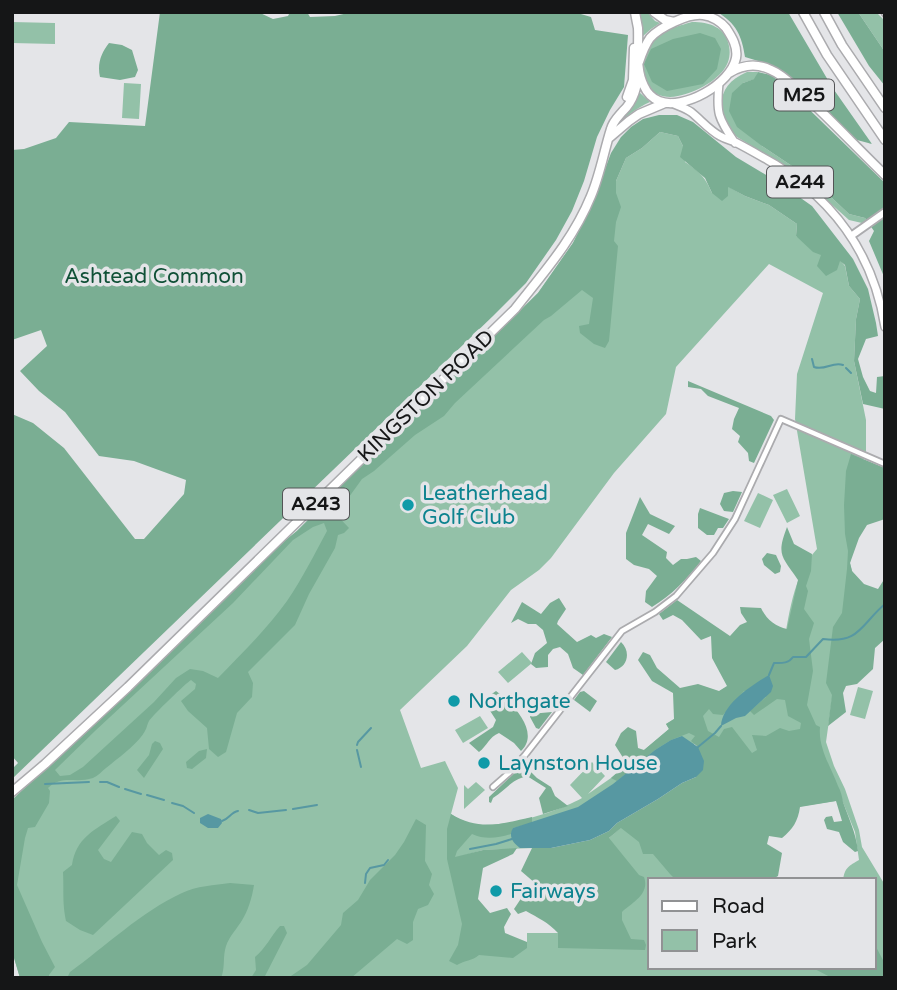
<svg xmlns="http://www.w3.org/2000/svg" width="897" height="990" font-family="'Varela Round',sans-serif">
  <style>
    .green { fill: #93c1a8; fill-rule: evenodd }
    .forest { fill: #7aae93; fill-rule: evenodd }
    .water { fill: #5798a2 }
    .lines { fill: none; stroke-linecap: round; stroke-linejoin: round }
    .stream { stroke: #5798a2; stroke-width: 2 }
    .street-casing { stroke: #ababae; stroke-width: 8 }
    .secondary-casing { stroke: #ababae; stroke-width: 10 }
    .primary-casing { stroke: #ababae; stroke-width: 10 }
    .highway-casing { stroke: #ababae; stroke-width: 11 }
    .street { stroke: #fff; stroke-width: 4.5 }
    .secondary { stroke: #fff; stroke-width: 6 }
    .primary { stroke: #fff; stroke-width: 7 }
    .highway { stroke: #fff; stroke-width: 8 }
    .culture-dot { fill: #0f9aa8; stroke: #e4e5e8; stroke-width: 2.5 }
    .labels { text-anchor: middle; dominant-baseline: central; stroke-width: 7; stroke-linejoin: round; paint-order: stroke }
    .shield { fill: #e4e5e8; stroke: #535456; stroke-width: 2 }
    .shield-label { font-size: 19px; font-weight: bold; fill: #151617 }
    .park-label { font-size: 21px; fill: #105137; stroke: #e4e5e8 }
    .street-label { font-size: 21px; fill: #151617; stroke: #e4e5e8 }
    .culture-label { font-size: 21px; fill: #0d838f; stroke: #e4e5e8; text-anchor: start }
  </style>
  <rect width="100%" height="100%" fill="#e4e5e8"/>
  <path class="green" d="M640 12H647L655 21 660 23 651 29 642 37Z
    M858 12H876L884 20 885 52Z
    M12 22 55 23V44L12 43Z
    M692 22C709 22 726 27 729 46 730 51 730 56 728 62 721 81 690 96 670 97 641 97 636 63 650 44 659 31 678 26 692 22Z
    M747 72H758L755 79 743 83 762 146 813 180 849 214 865 218 867 221 862 223 849 220 799 175 737 137C715 114 715 85 747 72Z
    M124 83 141 84 139 119 122 118Z
    M639 92 650 102C637 108 625 116 616 128H615L636 98Z
    M660 132 678 136 683 146 685 162C700 172 705 177 712 193L727 186 745 196 769 205 797 224 796 236 840 260 845 266 849 286 860 299 856 319 854 361 866 420V453L863 459 850 563 856 587 841 635 826 742 834 766 845 789 859 830 862 847 885 885V978H20L12 951V800L180 643 282 543 297 531 321 507 328 506 331 509 335 506 332 495 344 482 436 395 538 293 573 243 590 209 602 176 616 181 626 158 642 148ZM769 264 823 293 797 374 795 419 817 549C792 576 789 618 782 653L666 724 669 729 611 778 588 794 605 776 592 762 570 785 582 798C557 812 511 826 482 825 470 825 460 820 451 814L458 788 445 761 421 768 400 710 467 646 511 590 539 570 551 558 614 473 666 414 676 367ZM695 744 790 808 842 800 855 832 859 860C849 866 845 867 843 880H874V967H650V880H698L624 825 609 838 558 948V933H527V948L476 947 455 858 483 850 534 848Z
    M787 489 800 516 787 523 773 495Z
    M758 493 773 500 760 528 744 521Z
    M522 652 532 663 508 683 498 672Z
    M858 687 873 691 865 719 850 715Z
    M480 716 488 728 463 743 455 730Z
    M476 782 485 790 464 809V785L468 789Z"/>
  <path class="forest" d="M160 12H258L273 19 288 16 290 12H307L310 17 335 16 352 12H574L591 17 595 30 628 35 624 87 610 110 597 137 584 181 572 211 556 240 526 283 493 316 12 779V769L18 763 12 756V414L33 423 64 448 135 539H144L184 494 186 480 134 461 99 456 65 412 39 391 20 371 47 346 41 330 12 340V150L24 149 56 138 69 122 145 126Z
    M717 12H788L832 87 872 144 857 140 784 73 765 63 745 57C742 36 736 23 717 12Z
    M837 12H858L885 52V86L869 66Z
    M700 33 715 38 721 49 717 69 703 84 667 91 652 82 644 64 651 49 673 39Z
    M109 43 122 45 132 50 138 70 135 77 120 80 100 77C97 64 101 53 109 43Z
    M758 72 771 75 786 87 885 183V279L869 241 874 231 865 218 849 214 813 180 762 146 737 127 729 111 732 93 743 83 754 79Z
    M659 115H677L693 122 736 157 778 182 812 206 853 259 868 289 876 323 878 336 866 339 858 359 863 377 870 391 876 393 877 377 885 376V409L863 404 854 361 856 319 860 299 849 286 845 265 840 261 837 270 826 276 817 266 821 255 813 252 796 236 797 224 769 205 745 196 728 187V196L722 201 712 193 705 178 680 157 683 146 678 136 660 132 642 148 626 158 616 181V193L621 207 616 222 614 241 618 246 609 341 605 348 594 344 580 333 579 326 589 324 593 298 582 290 551 316 544 320 455 403 444 416 415 435 374 471 362 479 349 497 347 509 341 512 335 506 332 495 538 293 573 243 590 209 611 153 621 137 631 127 643 119Z
    M688 381 771 416 774 420 754 463 749 461 748 453 738 442 740 436 732 429 734 419 739 408 708 396 701 389 688 387Z
    M851 454 885 468V519L867 525 859 538 850 563 852 571 864 584 878 589 885 578V639L875 648 873 669 857 684 846 686 843 693 846 712 828 726 832 695 826 683 833 627 842 613 847 569 848 551 845 534 844 505 846 471Z
    M733 491 742 492 733 512 724 511 720 504 724 493Z
    M640 497 650 514 675 526 669 534 648 524 642 535 667 552 666 558 673 565 681 559H687L696 557 701 561C687 579 672 595 652 607L645 602 646 591 657 576 649 569 634 565 626 559V533Z
    M328 506 349 528 344 533 338 535 335 548 309 594 295 625 248 672 253 683 252 697 237 713 226 752 218 757 209 749 207 728 188 711 181 701 195 689 196 684 191 680C187 682 152 716 149 721 147 724 147 728 145 731 139 743 117 759 106 768 102 771 98 776 93 778 75 784 62 774 48 788L50 791 49 803 35 827 28 828 25 838 17 885 42 942 55 967 49 975V978H20L12 951V800L180 643 282 543 297 531 321 507ZM324 523 327 531C314 555 302 579 287 601 267 629 242 653 218 678L203 671 190 669 176 678 154 702 83 767 70 775 60 776 55 770 96 730 233 603 293 540 313 527Z
    M700 508 729 519 723 528H718L714 535H707L698 528V514Z
    M787 527 794 544 812 554 811 571 806 586 808 591 804 609 814 623 809 639 813 671 807 705 816 725 820 727C818 748 831 767 838 786 841 791 842 797 843 802 849 819 856 833 858 851L855 852 843 842 839 832 827 829 824 820 826 817 832 816 834 822 842 821 836 801 800 807C798 821 793 829 782 838L769 836 767 844 782 853 778 876 771 880H676L670 874 653 854H643L639 842 621 828 609 838 639 875 644 877C650 894 633 902 622 912V920L631 939 644 940 646 945 645 950 558 948V933C548 922 538 918 526 911L518 914 514 909 522 897 532 894 535 883 521 871 532 848H551L590 840 609 831 617 823 658 799 682 783 696 777 698 747 691 741 695 736 689 733 671 740 655 750 617 781 611 778 627 764 615 745 621 733 628 727 636 731 638 748 644 750 669 729 666 724 674 719 673 693 652 681 638 660 643 652 650 655 657 668 680 688 698 684 719 691 727 686 712 658 711 636 701 640 682 620 673 615 663 620 659 614 677 600 730 636 740 625 747 622 741 613 740 607 761 608C766 619 776 627 787 629L798 580C782 556 776 556 787 527ZM744 691 766 697 750 711 754 715 777 699 785 700 788 716 801 723 800 729 789 731 780 728 766 736 752 735 757 750 752 753 732 727 724 729 719 737 708 731 703 716 709 709 713 714 723 715Z
    M767 553 776 555 781 566 780 572 775 574 764 565 762 559Z
    M559 598 566 609 558 621 557 624 577 642 591 635 596 638 604 634 612 637 583 675 573 668 568 654 560 647 553 649 548 655V667L536 668 531 664 535 653 547 643 543 630 536 624H528L518 619 511 623 522 602 541 614 550 603Z
    M621 642C631 651 628 667 615 670L606 662Z
    M496 691C512 703 541 732 521 751L514 743 499 733C489 737 487 746 479 752L469 743 493 727 496 720 483 700Z
    M584 691 597 701 590 712 574 700 580 692Z
    M552 712 539 729 536 728 530 717V714Z
    M155 741 160 743 163 749 144 778 137 770 149 755 152 744Z
    M207 749 206 758 192 769 187 768 186 762 199 751Z
    M521 767 527 768 537 778 551 787 555 796 568 806 543 814 539 798 546 788 527 776C511 780 507 789 493 798L491 803 489 802V797Z
    M451 814C479 831 501 824 532 817V823L513 828 511 834C498 838 485 840 472 834L457 851 455 857 483 850 517 848 513 854 483 868 478 899 490 913 507 908 511 914 504 927 505 933 527 942V948L513 958 479 955C472 961 465 960 457 965L449 961 458 945 462 924 447 859V829Z
    M116 816 120 821 98 850 104 859 111 862 132 832 142 834 147 843 159 855 166 850 172 853 173 860 93 935 80 930 66 921C62 902 64 890 63 872L72 865C76 838 94 830 116 816Z
    M416 819 426 825 425 861 432 874 429 885 434 894 428 905 418 909 413 922V940L407 944 397 939 351 978H288L307 965 341 925 343 913 358 900 370 880 395 855 404 842Z
    M230 883 254 885C252 898 248 911 241 922 235 931 227 939 225 950 223 959 225 969 221 978H67L70 972C106 946 141 912 182 893 196 886 215 885 230 883Z
    M280 926H284L287 933 264 978H251L256 970 255 957C266 948 271 936 280 926Z
    M874 943 885 964V978H832L811 967H874Z"/>
  <path class="water" d="M769 675 773 686 771 692 745 716 736 718 721 726C722 704 752 685 769 675Z
    M682 736 698 747 704 761 703 770 696 777 682 783 658 799 617 823 609 831 590 840 551 848H520C513 843 508 836 513 828L578 807 613 784 655 750 671 740Z
    M208 814 221 819 222 823 218 828H208L200 823V818Z"/>
  <g class="lines">
    <path class="stream" d="M812 359 814 367C825 371 833 361 843 365
      M846 368 851 373
      M769 675 774 663C781 663 788 664 793 657H806L823 639C860 644 861 624 885 604
      M357 745 358 742 371 728
      M698 747 715 733 721 726
      M357 750 361 767
      M100 782H107L119 787
      M45 784 89 782
      M125 789 141 794
      M147 795 164 800
      M172 803 183 806 194 813
      M293 809 317 805
      M249 810 258 813 286 810
      M222 821C229 819 231 812 238 811
      M470 849 496 844 512 839
      M365 883 366 874 370 868 384 865 388 860"/>
    <defs>
      <path id="street" d="M884 12 885 14
        M493 787 509 773 525 755 622 631 655 612 676 596 713 553 735 519 781 419 885 464"/>
      <path id="secondary" d="M851 236 885 212"/>
      <path id="primary" d="M719 83C716 113 718 118 735 143
        M672 103C678 106 685 108 691 112 701 120 709 130 720 136 725 139 730 140 735 142 749 149 764 158 778 166 837 204 874 257 885 327"/>
      <path id="highway" d="M635 12C636 18 637 23 638 28 639 47 635 69 644 86 647 93 652 98 659 101 683 111 731 84 736 58 738 47 732 37 726 28 721 22 712 16 703 15 689 13 660 27 650 38 645 45 642 53 639 62
        M654 12 665 20 674 22
        M803 12 827 55 885 140
        M824 12 842 45 885 108
        M729 73C742 65 757 63 771 70 784 75 795 88 806 97 833 122 858 149 885 175
        M627 97 633 80 634 48
        M609 138 629 121 639 114 665 103
        M12 792 45 764 128 687 515 309C544 272 573 240 591 196 600 175 604 151 611 129 613 121 618 117 623 111 634 101 637 86 639 72"/>
    </defs>
    <use href="#street" class="street-casing"/>
    <use href="#secondary" class="secondary-casing"/>
    <use href="#primary" class="primary-casing"/>
    <use href="#highway" class="highway-casing"/>
    <use href="#street" class="street"/>
    <use href="#secondary" class="secondary"/>
    <use href="#primary" class="primary"/>
    <use href="#highway" class="highway"/>
  </g>
  <g class="culture-dot">
    <circle cx="408" cy="505" r="7"/>
    <circle cx="454" cy="701" r="7"/>
    <circle cx="484" cy="763" r="7"/>
    <circle cx="496" cy="891" r="7"/>
  </g>
  <g class="labels">
    <g class="shield">
      <rect x="774" y="79.5" width="60" height="31" rx="5"/>
      <rect x="767" y="166.5" width="66" height="31" rx="5"/>
      <rect x="283" y="488.5" width="66" height="31" rx="5"/>
    </g>
    <g class="shield-label">
      <text x="804" y="95">M25</text>
      <text x="800" y="182">A244</text>
      <text x="316" y="504">A243</text>
    </g>
    <g class="park-label">
      <text x="154" y="276">Ashtead Common</text>
    </g>
    <g class="street-label">
      <text transform="translate(426 396) rotate(-44)">KINGSTON ROAD</text>
    </g>
    <g class="culture-label">
      <text x="422" y="493">Leatherhead<tspan x="422" dy="24">Golf Club</tspan></text>
      <text x="468" y="701">Northgate</text>
      <text x="498" y="763">Laynston House</text>
      <text x="510" y="891">Fairways</text>
    </g>
  </g>
  <rect width="897" height="990" fill="none" stroke="#151617" stroke-width="28"/>
  <rect x="648" y="878" width="228" height="91" fill="#e4e5e8" stroke="#919294" stroke-width="2"/>
  <rect x="662" y="901" width="35" height="10" fill="#ffffff" stroke="#919294" stroke-width="2"/>
  <text x="712" y="913" font-size="21" fill="#151617">Road</text>
  <rect x="662" y="930" width="35" height="21" fill="#93c1a8" stroke="#919294" stroke-width="2"/>
  <text x="712" y="948" font-size="21" fill="#151617">Park</text>
</svg>
